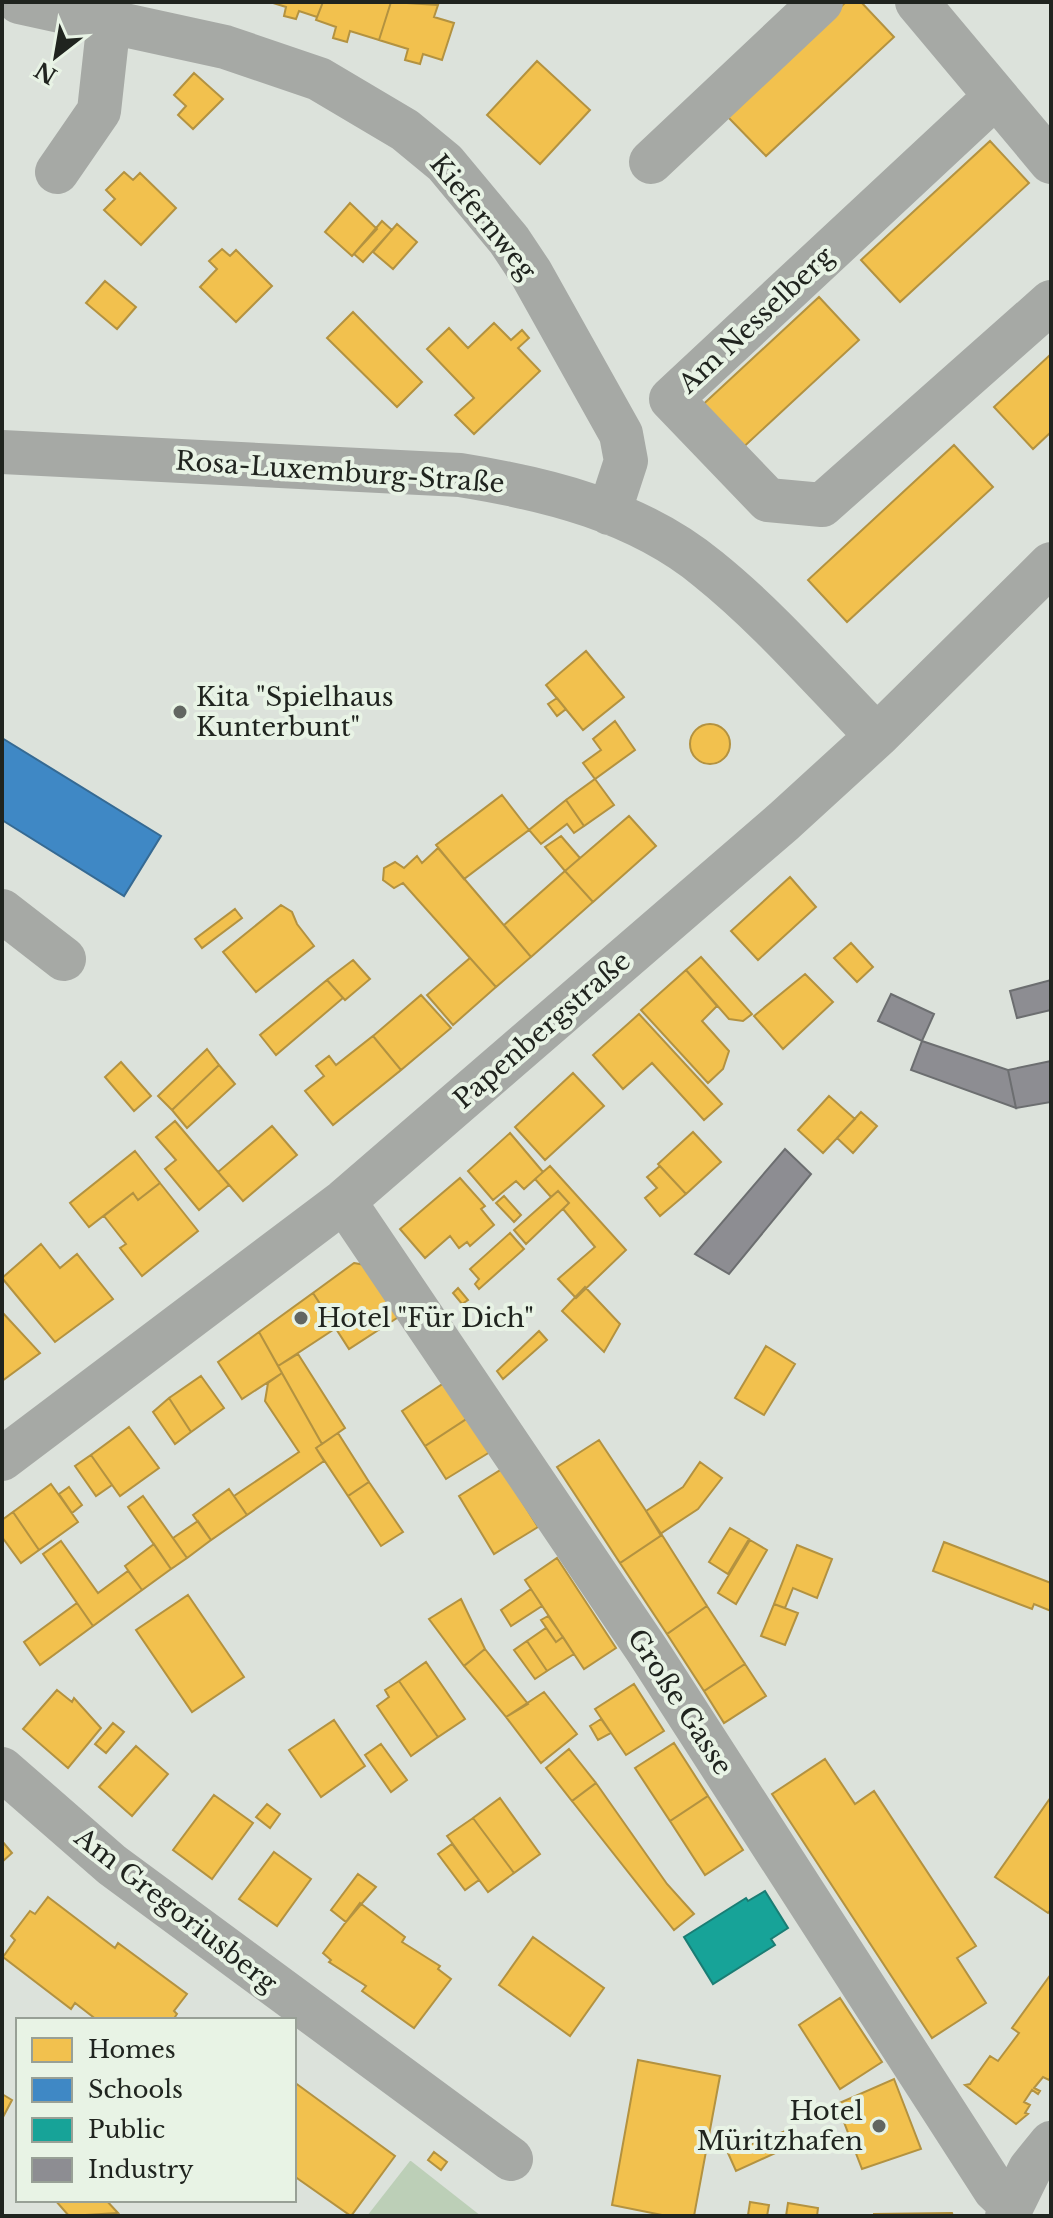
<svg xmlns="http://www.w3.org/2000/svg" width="1053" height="2218" font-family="'Libre Baskerville',serif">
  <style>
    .green { fill: #bccfb7 }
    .homes { fill: #f2c14e; stroke: #b39240; stroke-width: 2 }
    .schools { fill: #3f88c5; stroke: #366a93; stroke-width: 2 }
    .public { fill: #17a398; stroke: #1a7d74; stroke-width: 2 }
    .industry { fill: #8d8d92; stroke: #6c6e70; stroke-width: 2 }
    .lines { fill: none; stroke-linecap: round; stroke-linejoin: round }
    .minor { stroke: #a6a9a5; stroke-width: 44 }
    .poi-dot { fill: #626661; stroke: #e8f3e5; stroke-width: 3 }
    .labels { text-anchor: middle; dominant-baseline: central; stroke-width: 8; stroke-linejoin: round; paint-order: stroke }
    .street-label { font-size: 26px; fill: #20241f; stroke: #e8f3e5 }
    .poi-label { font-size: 26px; fill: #20241f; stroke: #e8f3e5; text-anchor: start }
  </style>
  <rect width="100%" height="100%" fill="#dce2db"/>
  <path class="green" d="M410 2161H411L481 2216H367Z"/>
  <path class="homes" d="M270 2H323L317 17 299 11 296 19 284 16 286 7Z
    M323 2H391L379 40 350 31 347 42 333 38 336 27 316 20Z
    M391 2 438 5 434 17 454 23 442 60 423 54 420 64 405 60 408 49 379 40Z
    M846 2H861L894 37 766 156 725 114Z
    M537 61 590 110 540 164 487 115Z
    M194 73 223 99 193 129 178 115 186 106 174 95Z
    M990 141 1029 183 900 302 861 260Z
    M124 172 133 180 140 173 176 208 141 245 104 210 115 199 106 190Z
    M350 203 377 229 352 256 325 232Z
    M382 221 392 230 363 262 354 254Z
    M397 224 417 242 393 269 373 252Z
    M222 249 230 256 236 250 272 286 236 322 200 287 217 269 209 261Z
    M105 281 136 307 117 329 86 303Z
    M819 297 859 340 737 453 697 410Z
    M353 312 422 382 397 407 327 338Z
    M494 323 511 340 522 330 529 338 518 348 540 371 474 434 455 415 474 398 427 349 449 328 468 348Z
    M1051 354V432L1033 449 994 407Z
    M954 445 993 487 847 622 808 580Z
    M586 651 624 697 583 730 546 685Z
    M557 698 566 709 557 716 548 704Z
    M615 721 635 750 595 779 583 763 601 750 593 739Z
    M690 744a20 20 0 1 1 40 0a20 20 0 1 1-40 0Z
    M595 779 614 805 584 826 566 800Z
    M502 795 529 830 464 879 436 845Z
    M566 800 584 826 574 833 567 824 541 844 529 830Z
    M629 816 656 846 593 902 565 871Z
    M561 836 580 858 565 871 545 847Z
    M438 848 531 957 496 987 403 883 394 888 383 880 384 868 395 862 404 868 417 856 422 863Z
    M565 871 593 902 531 957 504 925Z
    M790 877 816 907 758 960 731 931Z
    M281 905 292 912 297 924 314 946 256 992 223 952Z
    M235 909 242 918 202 948 195 939Z
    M851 943 873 967 857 982 834 958Z
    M701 957 752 1014 743 1021 729 1019 686 970Z
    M470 958 496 987 453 1025 427 995Z
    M353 960 370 979 345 1000 327 980Z
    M686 970 717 1006 702 1021 729 1051 723 1069 708 1083 641 1010Z
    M805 974 833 1002 783 1049 754 1016Z
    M327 980 343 998 276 1055 260 1035Z
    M421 995 451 1028 401 1070 373 1036Z
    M639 1014 722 1104 704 1120 652 1063 623 1089 593 1055Z
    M373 1036 401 1070 333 1125 305 1091 324 1076 316 1066 329 1056 336 1065Z
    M207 1049 219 1065 172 1110 158 1096Z
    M121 1062 151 1096 134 1111 105 1077Z
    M219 1065 235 1084 187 1128 172 1110Z
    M573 1073 604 1106 545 1160 515 1127Z
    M829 1096 855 1119 823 1153 798 1130Z
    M861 1112 877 1126 853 1153 837 1138Z
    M175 1121 229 1185 199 1210 165 1169 176 1160 156 1137Z
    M272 1126 297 1155 243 1201 218 1172Z
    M693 1132 721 1162 686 1194 658 1164Z
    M510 1133 543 1172 524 1189 516 1181 493 1200 468 1171Z
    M135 1151 160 1183 138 1200 133 1193 89 1227 70 1203Z
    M550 1166 626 1250 576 1298 558 1279 595 1247 563 1209 569 1203 558 1191 551 1197 535 1179Z
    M660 1166 686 1194 660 1216 645 1198 657 1188 647 1177Z
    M460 1178 485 1206 481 1209 494 1225 470 1246 467 1242 459 1248 450 1236 425 1258 400 1229Z
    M160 1183 198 1231 142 1276 120 1248 126 1244 104 1216 133 1193 138 1200Z
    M558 1191 569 1203 526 1244 514 1230Z
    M504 1196 521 1215 514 1222 496 1203Z
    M510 1233 524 1249 479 1289 475 1284 479 1279 470 1269Z
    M41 1244 60 1268 77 1254 113 1299 55 1342 2 1278Z
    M354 1263 365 1265 400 1316 349 1349 313 1293Z
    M585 1287 620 1324 604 1352 562 1311Z
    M458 1288 468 1300 462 1304 453 1293Z
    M313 1293 336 1328 278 1366 259 1332Z
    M2 1312 40 1353 2 1381Z
    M539 1331 547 1340 503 1379 497 1371Z
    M259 1332 282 1373 242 1399 218 1362Z
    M766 1346 795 1364 764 1415 735 1398Z
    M298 1354 345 1428 322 1444 278 1366Z
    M282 1373 322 1444 316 1448 324 1461 247 1515 234 1496 299 1452 265 1401 268 1383Z
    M201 1376 224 1408 191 1432 169 1398Z
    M444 1383 468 1418 425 1446 402 1411Z
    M169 1398 191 1432 175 1444 153 1412Z
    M468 1418 490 1452 446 1479 425 1446Z
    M129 1427 159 1468 120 1496 91 1455Z
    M338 1433 369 1482 348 1496 316 1448Z
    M599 1440 662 1535 620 1563 557 1467Z
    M91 1455 112 1485 96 1496 75 1466Z
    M700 1462 722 1478 698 1509 660 1534 646 1511 683 1487Z
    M502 1469 538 1527 494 1554 459 1496Z
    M369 1482 403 1532 381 1546 348 1496Z
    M51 1484 78 1522 39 1550 13 1512Z
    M69 1487 82 1505 72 1513 59 1494Z
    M229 1489 247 1515 211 1540 193 1515Z
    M143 1496 187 1558 171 1569 128 1507Z
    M13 1512 39 1550 21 1563 2 1537V1520Z
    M198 1521 211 1540 187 1558 173 1538Z
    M730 1528 749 1539 728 1574 709 1562Z
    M662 1535 707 1606 667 1634 620 1563Z
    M750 1540 767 1550 736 1604 718 1593Z
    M61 1541 98 1593 128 1571 142 1590 93 1626 43 1554Z
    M944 1542 1051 1583V1611L1034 1604 1032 1609 933 1571Z
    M154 1544 171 1569 142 1590 125 1566Z
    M797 1545 832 1559 817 1598 793 1588 785 1608 774 1604Z
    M557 1558 616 1648 584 1669 525 1580Z
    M531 1589 542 1606 511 1626 501 1610Z
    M188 1595 244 1677 192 1712 136 1630Z
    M461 1599 485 1649 464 1666 429 1619Z
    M77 1603 93 1626 40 1665 24 1642Z
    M774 1604 798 1613 785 1645 761 1636Z
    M707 1606 745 1664 704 1691 667 1634Z
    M548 1616 563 1637 556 1642 541 1620Z
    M546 1628 556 1642 563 1637 574 1654 547 1671 527 1641Z
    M527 1641 547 1671 535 1679 514 1650Z
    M485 1649 528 1704 506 1717 464 1666Z
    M426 1662 465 1719 438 1737 399 1681Z
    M745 1664 766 1696 724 1723 704 1691Z
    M399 1681 438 1737 411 1756 377 1706 389 1697 385 1690Z
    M634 1684 664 1731 626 1755 595 1709Z
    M57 1690 72 1702 74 1698 101 1728 68 1768 23 1729Z
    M544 1692 577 1734 541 1763 506 1717Z
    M601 1719 611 1733 598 1740 590 1726Z
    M334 1720 365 1766 321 1797 289 1750Z
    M113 1723 124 1732 106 1753 95 1744Z
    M674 1743 708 1796 670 1821 635 1768Z
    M381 1744 407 1780 391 1792 365 1755Z
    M136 1746 168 1774 132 1816 99 1787Z
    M569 1749 596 1783 572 1801 546 1768Z
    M825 1759 855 1804 874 1791 976 1946 957 1958 986 2003 932 2038 772 1794Z
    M596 1783 667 1884 694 1914 674 1930 572 1801Z
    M214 1795 253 1823 212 1879 173 1850Z
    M708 1796 743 1850 705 1875 670 1821Z
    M1051 1797V1909L1048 1913 995 1877Z
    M500 1798 540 1854 514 1873 473 1818Z
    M267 1804 280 1814 270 1828 256 1817Z
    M473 1818 514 1873 488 1892 447 1836Z
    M2 1841 12 1853 2 1862Z
    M452 1844 479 1880 465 1890 438 1854Z
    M274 1852 311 1879 277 1926 239 1899Z
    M358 1874 376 1887 346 1922 331 1910Z
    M48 1897 115 1948 118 1943 187 1994 174 2011 177 2014 173 2020H97L75 2003 71 2009 3 1957 15 1940 11 1936 30 1911 35 1914Z
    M360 1903 405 1937 402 1942 440 1966 438 1969 451 1979 414 2028 362 1991 366 1986 329 1962 331 1960 323 1953Z
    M533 1937 604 1988 570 2036 499 1985Z
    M1051 1974V2077L1049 2080 1043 2077 1034 2088 1040 2091 1038 2094 1032 2090 1024 2102 1030 2105 1025 2113 1028 2114 1016 2124 965 2085 970 2084 990 2056 998 2061 1019 2033 1012 2028Z
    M840 1998 882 2062 840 2089 799 2025Z
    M638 2060 720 2076 694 2216H667L612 2205Z
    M894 2079 921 2149 862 2169 837 2104Z
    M294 2082 395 2156 351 2216 294 2176Z
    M2 2094 12 2100 2 2119Z
    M788 2130 795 2144 736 2171 728 2153Z
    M434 2152 447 2162 441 2170 428 2160Z
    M55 2200H106L118 2213 69 2216Z
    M750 2202 769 2205 767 2216 748 2215Z
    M788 2203 818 2208 817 2216H786Z
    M952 2213 953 2216 873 2214Z"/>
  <path class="schools" d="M2 738 161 836 124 896 2 820Z"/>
  <path class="public" d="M765 1891 788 1928 771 1939 775 1945 713 1984 684 1937 746 1898 748 1901Z"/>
  <path class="industry" d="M1051 980V1010L1017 1018 1010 991Z
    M891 994 934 1014 922 1041 878 1021Z
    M922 1041 1008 1070 1016 1108 911 1070Z
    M1051 1061V1102L1016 1108 1008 1070Z
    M785 1149 811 1174 729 1274 695 1254Z"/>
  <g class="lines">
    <path class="minor" d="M19 2 225 47 319 79 405 130 445 163 509 240 531 273 621 434 626 461 609 513
      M917 2 1051 162
      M995 97 671 399 768 500 822 505 1051 302
      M651 162 821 2
      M57 172 99 111 109 20
      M2 452 460 475C547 489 638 511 708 569 769 618 822 680 877 736
      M2 911 64 959
      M344 1201 647 1650 995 2190 1011 2205
      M2 1459 344 1201 784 821 877 736 1051 564
      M2 1769 112 1865 511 2159
      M1007 2216 1030 2169 1051 2143"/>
  </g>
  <g class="poi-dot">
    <circle cx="180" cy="712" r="8"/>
    <circle cx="301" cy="1318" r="8"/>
    <circle cx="879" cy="2126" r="8"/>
  </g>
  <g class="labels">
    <g class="street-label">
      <text transform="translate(483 217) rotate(51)">Kiefernweg</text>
      <text transform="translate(756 320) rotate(-43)">Am Nesselberg</text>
      <text transform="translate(340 472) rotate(4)">Rosa-Luxemburg-Straße</text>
      <text transform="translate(542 1030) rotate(-41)">Papenbergstraße</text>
      <text transform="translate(680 1702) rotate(57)">Große Gasse</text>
      <text transform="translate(176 1910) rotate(38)">Am Gregoriusberg</text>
    </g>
    <g class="poi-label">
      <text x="196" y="697">Kita "Spielhaus<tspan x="196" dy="30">Kunterbunt"</tspan></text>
      <text x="317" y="1318">Hotel "Für Dich"</text>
      <text x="863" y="2111" text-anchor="end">Hotel<tspan x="863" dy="30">Müritzhafen</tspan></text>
    </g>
  </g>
  <rect width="1053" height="2218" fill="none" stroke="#20241f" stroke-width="8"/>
  <rect x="16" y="2018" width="280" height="184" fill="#e8f3e5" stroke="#98a096" stroke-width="2"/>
  <rect x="32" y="2038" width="40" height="24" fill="#f2c14e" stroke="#98a096" stroke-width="2"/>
  <text x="88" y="2058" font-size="24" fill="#20241f">Homes</text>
  <rect x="32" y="2078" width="40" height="24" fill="#3f88c5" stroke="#98a096" stroke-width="2"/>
  <text x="88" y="2098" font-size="24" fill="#20241f">Schools</text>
  <rect x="32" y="2118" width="40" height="24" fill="#17a398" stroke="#98a096" stroke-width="2"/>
  <text x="88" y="2138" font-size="24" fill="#20241f">Public</text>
  <rect x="32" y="2158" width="40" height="24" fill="#8d8d92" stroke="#98a096" stroke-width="2"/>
  <text x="88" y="2178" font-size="24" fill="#20241f">Industry</text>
  <g transform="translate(56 56) rotate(211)" stroke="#e8f3e5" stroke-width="6" paint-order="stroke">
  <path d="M0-6L14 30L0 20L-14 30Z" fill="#20241f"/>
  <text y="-12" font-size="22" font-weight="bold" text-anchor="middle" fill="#20241f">N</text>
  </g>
</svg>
